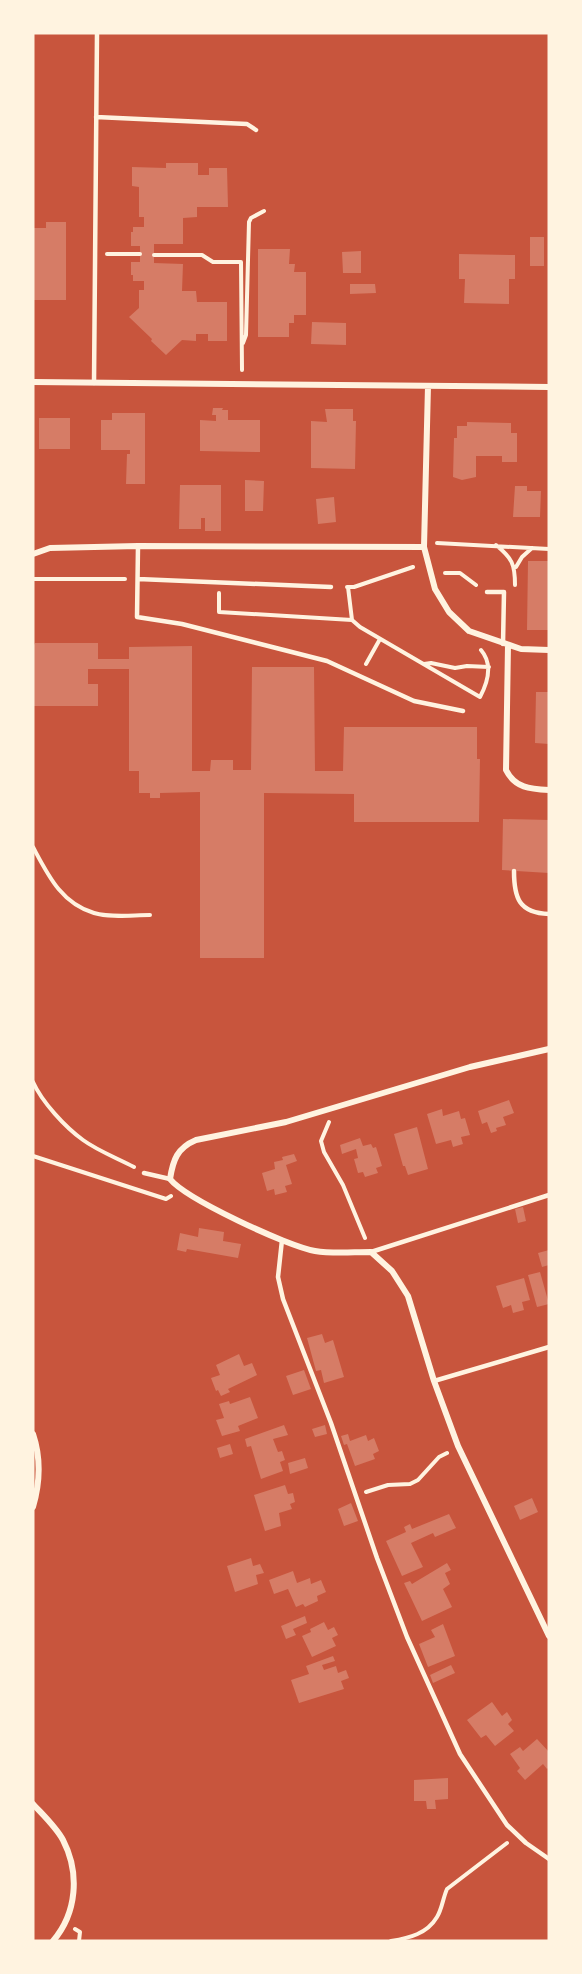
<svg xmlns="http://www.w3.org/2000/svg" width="582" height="1974" font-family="'Public Sans',sans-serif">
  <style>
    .building { fill: #d67c66 }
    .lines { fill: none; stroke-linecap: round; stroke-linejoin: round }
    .path { stroke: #fff3e0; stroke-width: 4 }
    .service { stroke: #fff3e0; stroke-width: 4.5 }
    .minor { stroke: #fff3e0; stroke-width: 6 }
  </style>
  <rect width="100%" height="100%" fill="#c8553d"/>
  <path class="building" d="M166 163H198V175H209V168H227L228 207H197V217L183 218V244H154V263L183 264 182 291H196L197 302H227V341H208V334H196V341L182 340 166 355 151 341 152 339 129 317 139 308V290H144V281H133V275H131V262H140V246H131V232H133V227H144V217H139V187L132 186V167L166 168Z
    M46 222H66V300H33V228H46Z
    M530 237H544V266H530Z
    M258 249H290L289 264H295L294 272H306V315H294V323H289V337H258Z
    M361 251V273H343L342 252Z
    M459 254 515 255V279H509V304L464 303 465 279H459Z
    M350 284H375L376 293 350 294Z
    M312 322 346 323V345L311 344Z
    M213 408H223L222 410H228V420H260V452L200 451V420L216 421V415H212Z
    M325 409H353V421H356L355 469 311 468V421L327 422Z
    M112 413H145V484H126L127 454H130V450H101V420H112Z
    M39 418H70V449H39Z
    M467 422 511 423V433H517V462H502V456H476V477L462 480 453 477 454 438H457V426H467Z
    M245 480 264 481 263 511H245Z
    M180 485H221V531H205V518H201V529H179Z
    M515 486H527V491H541L540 517H513Z
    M334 497 336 522 318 524 316 499Z
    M528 561H549V630H527Z
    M35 643H98V659H129V647L192 646V771H210L211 760H233V770H251L252 667H314L315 771H343L344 727H477V759H480L479 822H354V794L264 793V958H200V792L160 793V798H150V793H139V771H129V669H88V684H98V706H33V647Z
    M536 692H549V744L535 743Z
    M503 819 549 820V873L502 870Z
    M509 1100 514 1113 503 1117 506 1125 496 1128 497 1131 491 1133 487 1122 482 1124 478 1111Z
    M442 1109 443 1116 459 1111 461 1119 465 1118 470 1135 461 1137 463 1144 453 1147 451 1140 436 1144 427 1114Z
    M417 1127 428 1169 408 1175 405 1166H403L394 1134Z
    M360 1138 363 1146 371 1144 373 1148 376 1147 382 1166 376 1168 378 1173 365 1177 363 1172 358 1173 354 1159 358 1158 356 1149 342 1154 340 1145Z
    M294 1154 297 1161 286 1165 292 1184 285 1186 287 1192 275 1195 274 1189 267 1191 262 1173 275 1169 274 1162 283 1160 282 1157Z
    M523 1207 526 1221 518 1223 515 1209Z
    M199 1228 224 1232 223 1241 241 1244 238 1258 187 1249 186 1252 177 1250 180 1233 198 1237Z
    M549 1250V1265L542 1267 538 1253Z
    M540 1272 549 1304 537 1307 528 1275Z
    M524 1278 530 1300 522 1302 524 1310 513 1313 511 1305 503 1308 496 1286Z
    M322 1334 325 1343 333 1340 344 1377 324 1383 321 1370 316 1371 307 1338Z
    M239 1354 244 1366 252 1363 257 1375 228 1389 230 1392 221 1396 218 1390 216 1391 211 1378 220 1375 216 1365Z
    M304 1370 311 1389 293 1395 286 1376Z
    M250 1397 258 1418 238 1426 240 1431 222 1436 216 1420 224 1418 219 1404 229 1401 230 1404Z
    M284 1425 288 1435 273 1439 278 1452 282 1451 285 1460 280 1462 283 1471 261 1479 251 1446 247 1447 245 1439Z
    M325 1425 327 1434 315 1437 312 1429Z
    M348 1434 350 1441 366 1435 368 1441 374 1438 379 1451 373 1454 375 1459 355 1466 347 1444 344 1445 341 1436Z
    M230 1444 233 1454 220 1458 217 1448Z
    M305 1458 308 1468 290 1474 288 1463Z
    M285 1485 288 1494 293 1493 295 1502 290 1504 292 1509 279 1513 281 1526 265 1531 254 1495Z
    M532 1498 538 1512 520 1520 514 1506Z
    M351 1503 358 1521 344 1526 338 1509Z
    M449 1514 456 1528 435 1537 433 1533 411 1543 423 1567 402 1576 386 1541 406 1532 404 1527 410 1524 412 1529Z
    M251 1558 253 1566 260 1564 264 1573 256 1575 258 1584 235 1592 227 1566Z
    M447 1563 451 1570 445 1573 450 1584 443 1589 452 1607 422 1621 404 1583 410 1581 412 1584Z
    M293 1571 297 1583 310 1578 311 1584 321 1580 326 1592 317 1596 318 1601 305 1607 303 1604 296 1607 288 1589 274 1594 269 1580Z
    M305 1616 307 1623 293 1629 296 1635 286 1639 281 1626Z
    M324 1622 328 1630 334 1627 338 1635 332 1638 336 1646 312 1657 302 1636 311 1632 310 1629Z
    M443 1624 455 1656 428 1667 419 1644 435 1637 431 1630Z
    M333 1656 335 1661 322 1665 324 1670 336 1666 338 1673 346 1670 349 1678 341 1681 344 1689 299 1703 291 1680 309 1674 306 1666Z
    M451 1665 455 1673 433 1683 430 1675Z
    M492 1702 502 1716 507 1712 512 1720 508 1724 514 1731 495 1746 486 1735 481 1738 467 1720Z
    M537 1739 549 1752V1767L547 1769 543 1764 525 1780 517 1771 520 1768 510 1754 520 1747 523 1751Z
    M448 1778V1799L435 1800 436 1809H427L426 1801H414V1780Z"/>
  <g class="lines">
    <path class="path" d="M107 254H140
      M154 255H202L213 262H241L242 370
      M243 343 246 335 249 222 251 218 264 211
      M437 543 549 549
      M496 545C512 558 515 564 515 585
      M516 567 522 557 532 548
      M445 573H460L476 585
      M33 579H125
      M347 587H354L413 567
      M348 587 352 620 360 627 480 697C488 682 493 664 481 650
      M219 593V612L352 620
      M366 664 380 639
      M424 664 431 663 455 668 467 666 489 667
      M33 847C48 875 61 903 94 913 111 918 132 915 150 915
      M33 1082C42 1102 65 1127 83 1140 98 1151 117 1158 134 1167
      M329 1122 321 1141 324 1152 343 1185 365 1238
      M33 1156 166 1199 171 1196
      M366 1492 388 1485 410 1484 418 1480 439 1457 447 1453
      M75 1929 80 1932 79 1941
      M391 1941C409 1938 427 1934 437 1917 442 1909 443 1898 447 1889L507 1843"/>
    <path class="service" d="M96 117 247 124 256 130
      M94 383 97 33
      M138 546 137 617 182 624 327 661 414 701 463 711
      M138 579 331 587
      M487 592H504L503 644
      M514 871C514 898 519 913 549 914
      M144 1173 170 1179
      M282 1240 278 1277 283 1299 331 1423 377 1558 407 1637 460 1754 507 1825 526 1843 549 1859
      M371 1252 549 1195
      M434 1381 549 1347"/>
    <path class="minor" d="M33 382 549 387
      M428 386 424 547 435 589 449 612 469 631 521 649 549 650
      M33 554 50 548 138 546 424 547
      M508 645 506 770C515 788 530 789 549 790
      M549 1049 470 1067 286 1122 196 1140C177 1148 173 1160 170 1179 186 1199 287 1246 315 1251 333 1254 352 1252 371 1252L392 1271 408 1296 434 1381 458 1446 549 1636
      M33 1434C41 1458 40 1483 33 1507
      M33 1804C43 1815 56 1827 63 1840 80 1873 77 1913 53 1941"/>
  </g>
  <rect width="582" height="1974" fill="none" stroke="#fff3e0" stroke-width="69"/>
</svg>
